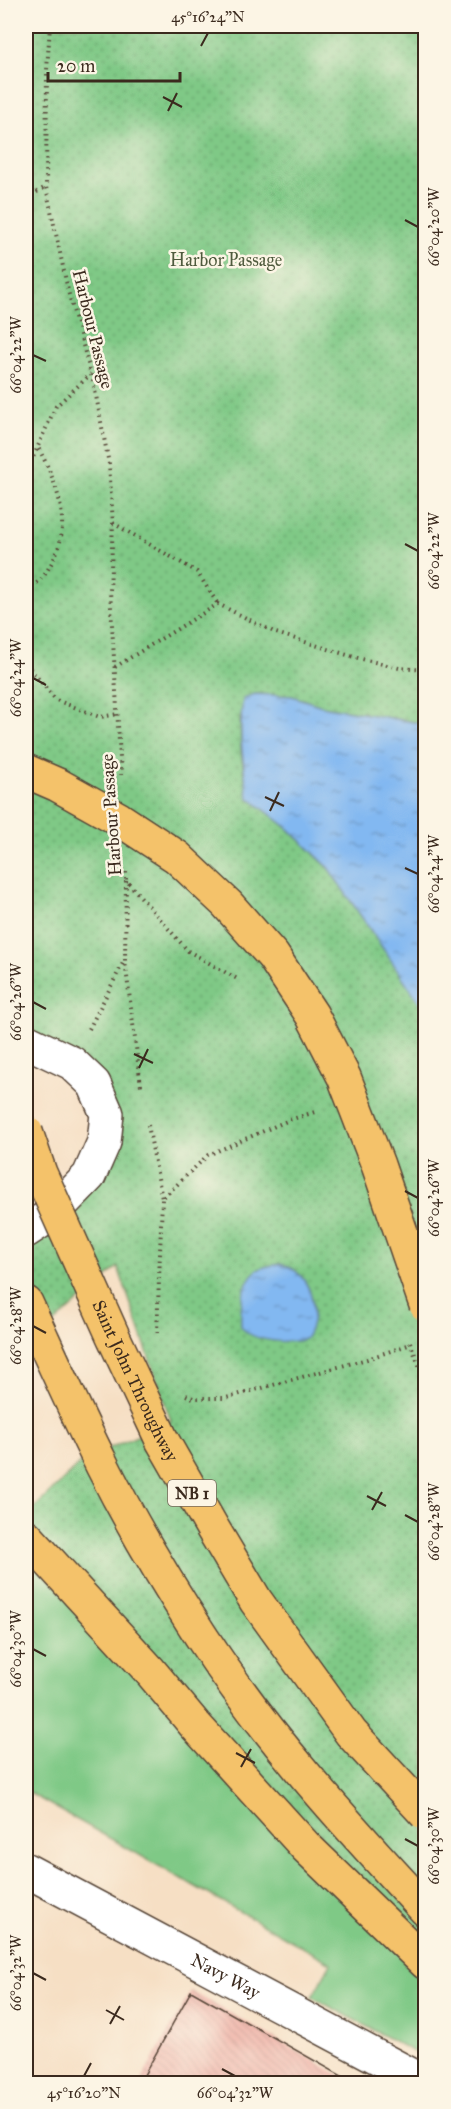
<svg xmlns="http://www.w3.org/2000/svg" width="451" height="2109" font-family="'IM FELL Great Primer',serif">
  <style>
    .grass { fill: #7fc986; stroke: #5d7a52; stroke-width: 1.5 }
    .park { fill: url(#park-dots); stroke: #5d7a52; stroke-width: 1.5 }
    .water { fill: url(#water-ripples); stroke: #5e7188; stroke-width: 1.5 }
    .building { fill: url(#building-back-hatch) }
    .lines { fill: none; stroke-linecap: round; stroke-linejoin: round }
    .minor-casing { stroke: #574537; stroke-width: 36 }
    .motorway-casing { stroke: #574537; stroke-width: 36 }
    .path { stroke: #574537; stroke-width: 4; stroke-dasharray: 1.5 4.5; stroke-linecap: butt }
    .minor { stroke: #fff; stroke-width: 33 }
    .motorway { stroke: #f4c26a; stroke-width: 33 }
    .motorway-bridge-casing { stroke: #574537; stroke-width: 36; stroke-linecap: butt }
    .motorway-bridge { stroke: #f4c26a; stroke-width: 33 }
    .ticks { fill: none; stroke: #3b2a1e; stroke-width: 2 }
    .labels { text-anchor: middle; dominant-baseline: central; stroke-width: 5; stroke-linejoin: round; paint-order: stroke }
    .shield { fill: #fcf5e5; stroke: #75675a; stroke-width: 1.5 }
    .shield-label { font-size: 16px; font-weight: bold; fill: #3b2a1e }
    .park-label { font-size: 18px; fill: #4f5a3d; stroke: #fcf5e5 }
    .street-label { font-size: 18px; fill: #3b2a1e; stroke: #fcf5e5 }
    .neatline { fill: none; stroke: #3b2a1e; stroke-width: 2 }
    .ticks-label { font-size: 15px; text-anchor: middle; fill: #3b2a1e }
  </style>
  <defs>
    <pattern id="park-dots" width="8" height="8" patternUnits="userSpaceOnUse" patternTransform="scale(1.5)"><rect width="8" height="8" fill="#7fc986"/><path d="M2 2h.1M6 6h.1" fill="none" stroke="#69a36d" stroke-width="1.8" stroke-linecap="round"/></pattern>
    <pattern id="water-ripples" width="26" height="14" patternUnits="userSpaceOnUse" patternTransform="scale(1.5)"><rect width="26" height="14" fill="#82b8f1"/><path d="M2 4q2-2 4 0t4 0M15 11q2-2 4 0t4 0" fill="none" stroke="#6c96c3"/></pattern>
    <pattern id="building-back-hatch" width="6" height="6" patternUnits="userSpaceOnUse" patternTransform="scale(1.5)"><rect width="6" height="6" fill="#eda39a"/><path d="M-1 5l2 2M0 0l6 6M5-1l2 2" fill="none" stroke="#c1857d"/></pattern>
  </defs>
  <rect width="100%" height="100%" fill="#fcf5e5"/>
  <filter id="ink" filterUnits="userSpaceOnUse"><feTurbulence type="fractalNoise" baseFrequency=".0167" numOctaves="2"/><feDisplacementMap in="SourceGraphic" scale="12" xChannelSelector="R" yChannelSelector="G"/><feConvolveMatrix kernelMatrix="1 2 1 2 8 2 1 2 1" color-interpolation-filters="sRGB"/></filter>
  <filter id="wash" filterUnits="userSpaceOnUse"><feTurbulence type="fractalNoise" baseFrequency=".008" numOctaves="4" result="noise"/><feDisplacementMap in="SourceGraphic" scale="24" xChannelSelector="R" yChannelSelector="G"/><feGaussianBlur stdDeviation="1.35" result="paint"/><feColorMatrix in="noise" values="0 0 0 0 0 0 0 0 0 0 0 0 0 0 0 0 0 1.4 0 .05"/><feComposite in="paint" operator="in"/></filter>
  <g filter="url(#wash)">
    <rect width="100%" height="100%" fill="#f6dfc4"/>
    <path class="grass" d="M26 1555 425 1971V2058L312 1997 331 1963 26 1791Z"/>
    <path class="park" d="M26 26H425V724L322 706 292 696 255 694 240 717 241 753 248 797 289 829 327 866 423 1006 425 1015V1971L26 1555V1516L85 1459 171 1421 118 1267 49 1328 26 1332V1231L52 1214 107 1114 26 1041Z"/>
    <path class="water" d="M255 694 292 696 322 706 425 724V1015L422 1006 327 866 289 829 248 797C243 764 238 732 243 698Z
      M280 1264C312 1270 322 1315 305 1339 289 1344 250 1342 241 1326 240 1310 242 1282 256 1271 262 1266 272 1265 280 1264Z"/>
    <g id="blocks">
      <path class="building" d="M191 1991 356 2084H139Z"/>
    </g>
  </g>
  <g filter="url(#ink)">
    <use href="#blocks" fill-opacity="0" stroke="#574537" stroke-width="1.5"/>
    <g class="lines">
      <defs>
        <g id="minor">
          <path d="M26 1041 72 1063 94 1084 107 1114 104 1142 89 1176 52 1214 26 1231"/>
          <path id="s1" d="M26 1870 426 2083"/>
        </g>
        <path id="motorway" d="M26 1303C51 1357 76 1413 103 1467 132 1525 166 1582 201 1636 266 1736 345 1823 426 1910
          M26 1536 150 1671 195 1725 306 1847 426 1963"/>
      </defs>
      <use href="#minor" class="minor-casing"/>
      <use href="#motorway" class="motorway-casing"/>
      <path class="path" d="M50 26 47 70 46 187 69 295 94 385 109 464 113 523 110 591 121 775
        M26 198 46 187
        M26 473 56 406 91 374
        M113 523 197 572 218 604
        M26 589C41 582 43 578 51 564 74 525 57 484 38 447
        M26 664 56 700 100 717 119 714
        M115 667 218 604 276 633 354 657 399 668 426 670
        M126 872V880L188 951 239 980
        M126 881 125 961 141 1086
        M89 1029 124 961
        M148 1125 162 1199 208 1155 289 1120 315 1112
        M157 1333 162 1199
        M410 1342 426 1383
        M186 1395 193 1398H226L367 1359 411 1344"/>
      <use href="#minor" class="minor"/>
      <use href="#motorway" class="motorway"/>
      <defs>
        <g id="motorway-bridge">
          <path d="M26 771 58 785 119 819 177 857 227 904 273 956 312 1015 344 1077 378 1165 426 1305"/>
          <path id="s2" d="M26 1132 40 1173 113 1336 162 1440 213 1529 256 1601 351 1733 426 1814"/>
        </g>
      </defs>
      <use href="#motorway-bridge" class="motorway-bridge-casing"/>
      <use href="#motorway-bridge" class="motorway-bridge"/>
    </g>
  </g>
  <path class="ticks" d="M201 46 208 33M163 97 182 107M168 111 177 93M405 220 418 227M33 355 46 361M405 544 418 551M33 678 46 685M265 797 284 806M270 811 279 792M405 868 418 874M33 1002 46 1009M134 1054 153 1063M139 1068 148 1049M405 1191 418 1198M33 1326 46 1333M367 1496 386 1506M372 1510 382 1492M405 1515 418 1522M33 1649 46 1656M236 1753 255 1763M241 1767 251 1749M405 1839 418 1846M33 1973 46 1980M106 2010 124 2020M110 2024 120 2006M222 2069 235 2076M84 2076 91 2063"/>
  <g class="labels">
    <rect class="shield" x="168" y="1480" width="48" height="26" rx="4.5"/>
    <g class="shield-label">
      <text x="192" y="1493">NB 1</text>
    </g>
    <g class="park-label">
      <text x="226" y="260">Harbor Passage</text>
    </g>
    <g class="street-label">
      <text transform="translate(93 329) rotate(76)">Harbour Passage</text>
      <text transform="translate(111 815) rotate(-94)">Harbour Passage</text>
      <text stroke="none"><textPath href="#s2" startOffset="272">Saint John Throughway</textPath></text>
      <text stroke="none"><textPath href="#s1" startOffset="226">Navy Way</textPath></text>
    </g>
  </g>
  <rect width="451" height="2109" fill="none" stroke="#fcf5e5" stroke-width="66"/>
  <path d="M48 72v9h132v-9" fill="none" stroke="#3b2a1e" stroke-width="3"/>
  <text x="57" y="72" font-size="18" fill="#3b2a1e" stroke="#fcf5e5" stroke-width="4.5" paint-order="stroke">20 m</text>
  <rect x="33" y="33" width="385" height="2043" class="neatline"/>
  <g class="ticks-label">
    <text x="208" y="22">45°16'24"N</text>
    <text transform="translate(434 227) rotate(-90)" y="5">66°04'20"W</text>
    <text transform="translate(16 355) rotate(-90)" y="5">66°04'22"W</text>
    <text transform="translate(434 551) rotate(-90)" y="5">66°04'22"W</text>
    <text transform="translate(16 678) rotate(-90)" y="5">66°04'24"W</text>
    <text transform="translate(434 874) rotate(-90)" y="5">66°04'24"W</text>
    <text transform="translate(16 1002) rotate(-90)" y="5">66°04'26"W</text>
    <text transform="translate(434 1198) rotate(-90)" y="5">66°04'26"W</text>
    <text transform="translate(16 1326) rotate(-90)" y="5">66°04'28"W</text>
    <text transform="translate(434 1522) rotate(-90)" y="5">66°04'28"W</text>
    <text transform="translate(16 1649) rotate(-90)" y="5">66°04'30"W</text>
    <text transform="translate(434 1846) rotate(-90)" y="5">66°04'30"W</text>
    <text transform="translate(16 1973) rotate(-90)" y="5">66°04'32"W</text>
    <text x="84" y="2098">45°16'20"N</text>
    <text x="235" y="2098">66°04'32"W</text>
  </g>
</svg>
